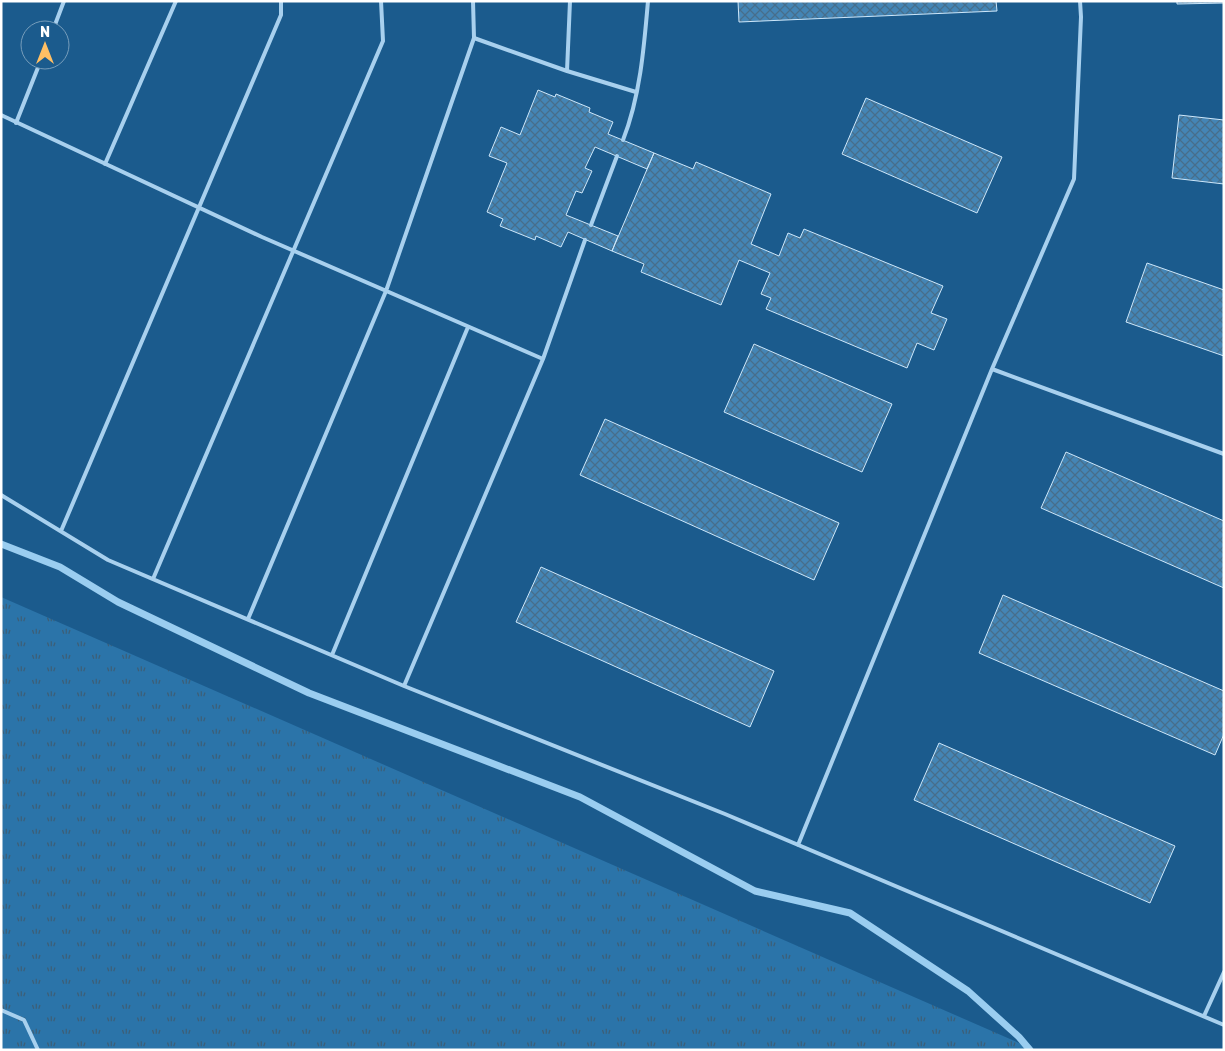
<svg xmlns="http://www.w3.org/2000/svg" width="1225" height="1051" font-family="Rubik,sans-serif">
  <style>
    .grass { fill: url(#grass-tufts) }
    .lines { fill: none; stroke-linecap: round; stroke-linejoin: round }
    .stream { stroke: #9acdf0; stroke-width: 7 }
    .building { fill: url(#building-cross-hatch); stroke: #cde7fa }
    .service { stroke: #a8d0ee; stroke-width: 4 }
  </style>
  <defs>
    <pattern id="grass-tufts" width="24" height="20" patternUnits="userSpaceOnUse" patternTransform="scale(1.25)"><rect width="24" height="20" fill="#2b74a9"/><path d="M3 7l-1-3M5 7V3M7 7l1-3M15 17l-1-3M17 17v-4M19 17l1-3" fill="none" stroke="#3d5e76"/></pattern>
    <pattern id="building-cross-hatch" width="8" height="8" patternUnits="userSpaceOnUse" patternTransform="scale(1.25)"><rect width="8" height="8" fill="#4485b5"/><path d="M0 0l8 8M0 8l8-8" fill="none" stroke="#476e8b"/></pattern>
  </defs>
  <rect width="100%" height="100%" fill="#1b5b8d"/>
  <path class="grass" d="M1 597 1035 1050H1Z"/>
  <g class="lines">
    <path class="stream" d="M1 544 60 567 118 602 309 693 580 797 755 891 850 913 968 991 1019 1037 1030 1050"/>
  </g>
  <path class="building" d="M738 1H996L997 11 739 22Z
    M1177 1H1224V3L1177 4Z
    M538 90 555 97 556 94 590 108 589 112 613 122 608 134 654 153 647 169 595 147 585 168 592 171 582 193 576 191 566 215 618 236 612 251 568 232 561 247 536 236 535 240 500 226 503 219 487 212 507 163 489 156 501 127 520 135Z
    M866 98 1002 157 977 213 842 154Z
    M1179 115 1224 120V184L1172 178Z
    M654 153 693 169 696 162 771 194 751 244 779 256 788 233 800 238 804 229 943 286 931 313 947 319 934 350 917 343 907 368 766 309 771 298 761 294 770 273 739 260 721 305 641 272 644 264 612 251Z
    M1147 263 1224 290V356L1126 322Z
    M754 344 892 404 862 472 724 412Z
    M605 419 839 523 814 580 580 475Z
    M1066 452 1224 521V588L1041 508Z
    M541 567 774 671 750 727 516 622Z
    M1003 595 1224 691V734L1215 755 979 653Z
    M939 743 1175 846 1150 903 914 800Z"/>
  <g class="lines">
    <path class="service" d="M53 30 64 1
      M474 38 567 71 636 92
      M567 71 570 1
      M1 115 262 237 543 359
      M16 123 41 60
      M623 140C640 97 644 48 648 1
      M105 164 176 1
      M591 225 617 156
      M992 369 1224 454
      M1 495 108 560 404 686 725 814 1224 1025
      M61 531 281 15V1
      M153 579 383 41 381 1
      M248 619 386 291 474 38 473 1
      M332 655 468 327
      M404 686 543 359 585 240
      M798 845 992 369 1074 179 1081 17 1080 1
      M1 1010 24 1020 38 1050
      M1204 1016 1224 972"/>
  </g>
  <rect width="1225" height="1051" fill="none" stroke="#ffffff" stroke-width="5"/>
  <g transform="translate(45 45)"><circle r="24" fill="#1b5b8d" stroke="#769dbb"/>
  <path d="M0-4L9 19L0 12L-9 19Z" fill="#ffbf64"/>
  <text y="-8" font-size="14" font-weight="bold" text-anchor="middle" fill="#ffffff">N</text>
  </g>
</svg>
